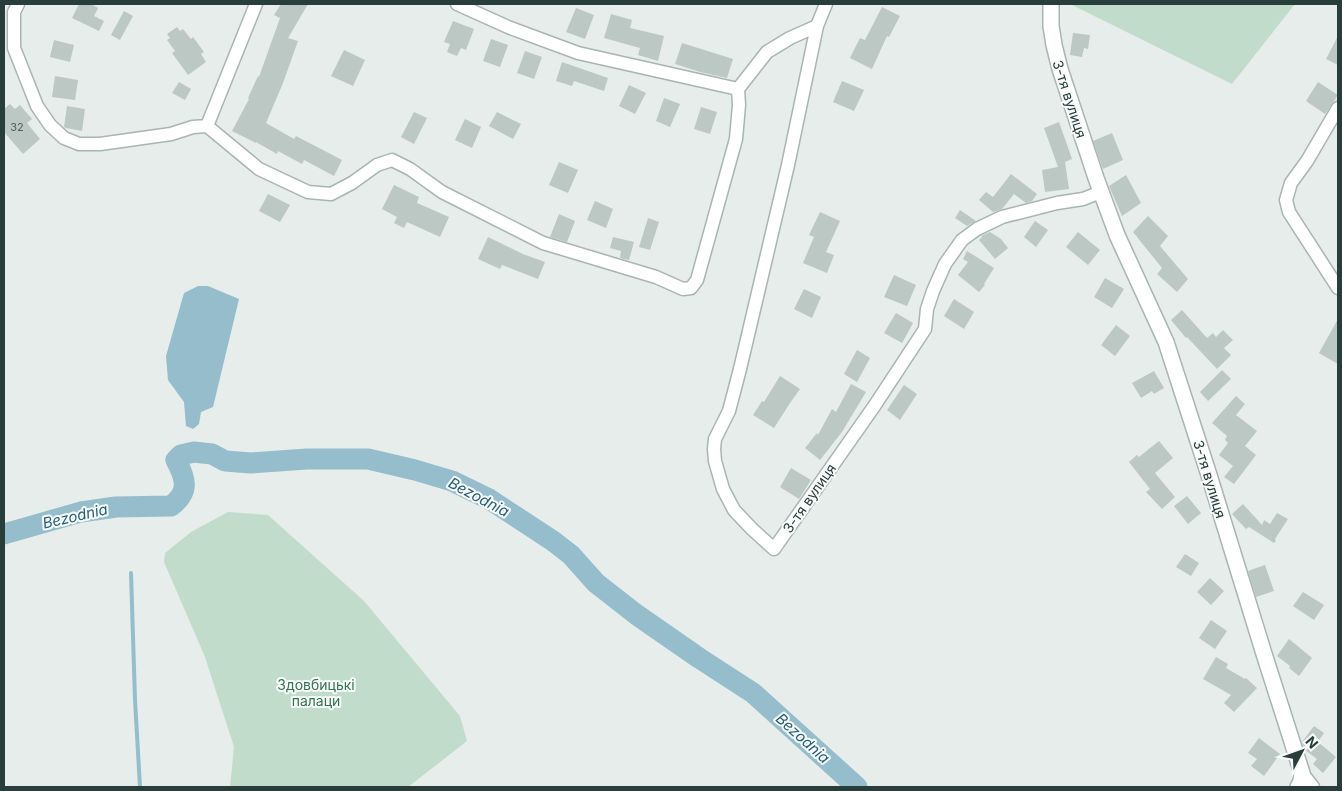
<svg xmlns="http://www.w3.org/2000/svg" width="1342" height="791" font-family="Inter,sans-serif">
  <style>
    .green { fill: #c2dccc }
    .water { fill: #95bdcc }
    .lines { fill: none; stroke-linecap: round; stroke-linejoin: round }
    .stream { stroke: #95bdcc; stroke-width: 4 }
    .river { stroke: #95bdcc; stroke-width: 21 }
    .building { fill: #bcc8c4 }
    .minor-casing { stroke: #a9b5b2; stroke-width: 15 }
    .tertiary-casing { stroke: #a9b5b2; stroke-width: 18 }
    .minor { stroke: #fff; stroke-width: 12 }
    .tertiary { stroke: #fff; stroke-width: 15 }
    .labels { text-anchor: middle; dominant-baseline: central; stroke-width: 4; stroke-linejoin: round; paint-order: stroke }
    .number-label { font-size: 11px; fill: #4c605c }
    .street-label { font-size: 14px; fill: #273e3a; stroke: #f7faf9 }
    .park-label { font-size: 14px; fill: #357153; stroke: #f7faf9 }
    .water-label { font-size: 15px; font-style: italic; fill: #265e74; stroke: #f7faf9 }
  </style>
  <rect width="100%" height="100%" fill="#e6edeb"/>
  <path class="green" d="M1070 4H1295L1232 84Z
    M228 512 268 515 364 601 460 716 467 741 408 787H230L234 747 205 657 164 562 165 553 191 532Z"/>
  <path class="water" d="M198 286H208L239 299 213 407 201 412 199 424 193 429 186 426 184 402 168 380 166 356 184 293Z"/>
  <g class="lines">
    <path class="stream" d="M131 573 135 700 140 787"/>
    <path class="river" d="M4 534 81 512 116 507 171 506C190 492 186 479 176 460L181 455 194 452 212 454 225 461 251 463 307 459H368L415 470 452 481 489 499 553 541 571 555 596 583 637 615 699 658 753 693 857 787"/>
  </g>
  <path class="building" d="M79 4H91L98 8 94 16 104 21 99 31 72 18Z
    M281 4H308L288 38 298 41 283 83 266 123 294 139 296 136 342 160 334 176 304 160 302 164 278 151 277 154 256 142V143L232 131 249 99 248 98 258 76 259 77 280 18 274 15Z
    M882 7 900 16 889 37 887 36 872 69 850 58 860 38 865 40Z
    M576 8 594 15 585 39 566 32Z
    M124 11 133 16 120 40 111 35Z
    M611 14 632 20 630 28 664 36 658 61 638 55 640 48 604 38Z
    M453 21 474 29 466 50 461 48 457 56 447 52 450 44 444 42Z
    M177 27 180 31 183 29 191 39 193 37 204 52 201 54 206 62 188 75 172 53 175 51 167 40 170 38 167 34Z
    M1073 33 1090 35 1088 49 1084 48 1082 57 1070 55Z
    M1338 36V65L1326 59Z
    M491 39 508 45 500 67 483 61Z
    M54 40 74 45 70 62 50 57Z
    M682 43 733 59 727 78 700 72 675 64Z
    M344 50 365 60 353 86 331 76Z
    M525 51 542 57 534 79 517 73Z
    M562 62 608 78 604 91 574 81 572 86 556 81Z
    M55 76 78 80 75 100 52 97Z
    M842 81 864 90 854 111 833 102Z
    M179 82 191 89 185 100 172 93Z
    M1318 82 1338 95 1325 114 1306 101Z
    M629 85 646 93 635 114 619 106Z
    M664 98 680 104 670 127 656 121Z
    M10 104 15 109 20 105 32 119 27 123 40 139 23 154 4 132V109Z
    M67 106 85 109 82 131 66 128 64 127Z
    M701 107 717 112 710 134 694 129Z
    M414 112 427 118 414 144 401 137Z
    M497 112 521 124 513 139 489 126Z
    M465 119 481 127 472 148 455 140Z
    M1059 122 1072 159 1065 162 1069 189 1045 192 1042 170 1058 167 1044 128Z
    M1112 133 1123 160 1103 169 1093 141Z
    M559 162 578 170 568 193 549 185Z
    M1011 174 1037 194 1032 201 1026 203 1014 194 1002 209 993 212 979 200 986 192 993 197Z
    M1126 175 1141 203 1122 216 1109 186Z
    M394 185 419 197 417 203 449 217 440 237 407 222 404 228 394 223 397 217 382 209Z
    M268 194 290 205 280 222 259 211Z
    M595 201 613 209 606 228 587 220Z
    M960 210 976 221 967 226 955 218Z
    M820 212 840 221 826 252 834 255 827 273 803 263 814 237 809 235Z
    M559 214 575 221 567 242 550 237Z
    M1148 216 1168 236 1160 246 1188 279 1177 292 1157 274 1162 268 1133 232Z
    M648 218 659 222 650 250 639 247Z
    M1035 221 1048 230 1036 247 1024 237Z
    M990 232 1001 239 1008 248 995 259 979 240 982 237 981 236Z
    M1078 232 1100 250 1088 265 1066 247Z
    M488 237 523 254 545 262 538 279 502 265 500 269 478 259Z
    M613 237 634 242 629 260 620 258 621 251 610 248Z
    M967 251 994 268 984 284 985 285 979 292 958 275 968 262 963 259Z
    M894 275 916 285 907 306 884 297Z
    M1105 278 1124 289 1112 308 1094 297Z
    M804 289 821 297 812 318 794 309Z
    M954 299 974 312 964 329 944 316Z
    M1182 310 1207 338 1213 333 1216 337 1223 330 1233 340 1224 348 1231 355 1217 369 1187 337 1186 338 1171 320Z
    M896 313 913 323 902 343 884 333Z
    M1338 319V364L1319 353Z
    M1116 325 1130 336 1115 356 1101 345Z
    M857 350 870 358 857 382 844 374Z
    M1222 370 1231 379 1208 401 1200 392Z
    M1154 371 1164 388 1154 394 1152 391 1141 398 1132 383Z
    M780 376 800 389 790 403 774 428 753 415 762 401 764 402Z
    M851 384 866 392 842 432 820 460 805 448 817 433 818 435 832 409 836 412Z
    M904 385 917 394 900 420 887 410Z
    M1236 396 1245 404 1236 415 1257 431 1245 446 1256 455 1234 484 1224 477 1233 466 1219 455 1228 443 1225 440 1227 436 1212 423Z
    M1159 441 1173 458 1155 473 1175 497 1162 509 1146 492 1150 489 1129 462 1137 455 1139 457Z
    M791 468 811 480 799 499 780 487Z
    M1187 496 1201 513 1188 524 1174 506Z
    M1243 504 1262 525 1264 520 1270 524 1277 513 1288 519 1275 539 1276 541 1274 543 1249 527 1246 529 1232 514Z
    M1185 554 1199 563 1191 576 1176 567Z
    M1265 565 1274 591 1256 597 1248 571Z
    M1210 578 1224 591 1211 605 1197 592Z
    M1303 592 1324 605 1314 620 1293 606Z
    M1211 620 1227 631 1215 649 1199 638Z
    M1289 639 1312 658 1299 676 1289 668 1290 666 1277 656Z
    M1216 657 1228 664 1226 668 1245 679 1246 678 1257 688 1234 712 1224 703 1231 695 1203 679Z
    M1314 726 1324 733 1318 742 1336 757 1323 773 1313 764 1317 759 1305 750 1302 742Z
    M1259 738 1280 754 1264 776 1251 766 1257 759 1248 753Z"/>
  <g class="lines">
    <defs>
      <path id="minor" d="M18 4 14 12V48L37 106 50 125 64 138 79 144H100L171 134 193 127 207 126 259 169 308 192 331 194 352 183 377 165 392 160 410 169 442 192 543 243 656 277 683 289 691 288 697 280 736 139 739 105 738 89 767 52 790 38 817 26 826 4
        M457 4 508 27 578 53 738 89
        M817 26 788 165 740 369 729 411 715 439 714 449 715 461 723 489 734 510 752 529 774 549 875 405 925 329 927 309 933 291 945 264 962 240 977 229 1002 217 1057 203 1083 199 1101 192
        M1338 108 1307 161 1291 183 1286 200 1289 212 1338 288
        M207 126 256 4
        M1302 773 1313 787"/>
      <path id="tertiary" d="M1051 4V26L1054 45 1060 69 1096 178 1117 235 1166 342 1209 475 1265 657 1302 773 1301 781 1298 787"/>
    </defs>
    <use href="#minor" class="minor-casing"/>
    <use href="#tertiary" class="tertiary-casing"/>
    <use href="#minor" class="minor"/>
    <use href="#tertiary" class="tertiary"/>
  </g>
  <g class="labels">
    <g class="number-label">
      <text x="17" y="127">32</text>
    </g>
    <g class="street-label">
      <text transform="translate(1070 99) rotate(72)">3-тя вулиця</text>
      <text transform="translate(1210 479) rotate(73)">3-тя вулиця</text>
      <text transform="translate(809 498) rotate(-55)">3-тя вулиця</text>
    </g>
    <g class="park-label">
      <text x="316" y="684">Здовбицькі<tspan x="316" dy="16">палаци</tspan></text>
    </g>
    <g class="water-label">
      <text transform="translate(479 497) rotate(28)">Bezodnia</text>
      <text transform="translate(75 516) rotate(-13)">Bezodnia</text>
      <text transform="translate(803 738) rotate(42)">Bezodnia</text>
    </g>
  </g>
  <rect width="1342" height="791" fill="none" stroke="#273e3a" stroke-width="10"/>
  <g transform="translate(1302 751) rotate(49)" stroke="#f7faf9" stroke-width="4" paint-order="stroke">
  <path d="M0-4L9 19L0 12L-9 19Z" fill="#273e3a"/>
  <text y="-8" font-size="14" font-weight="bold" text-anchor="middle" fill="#273e3a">N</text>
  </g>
</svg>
